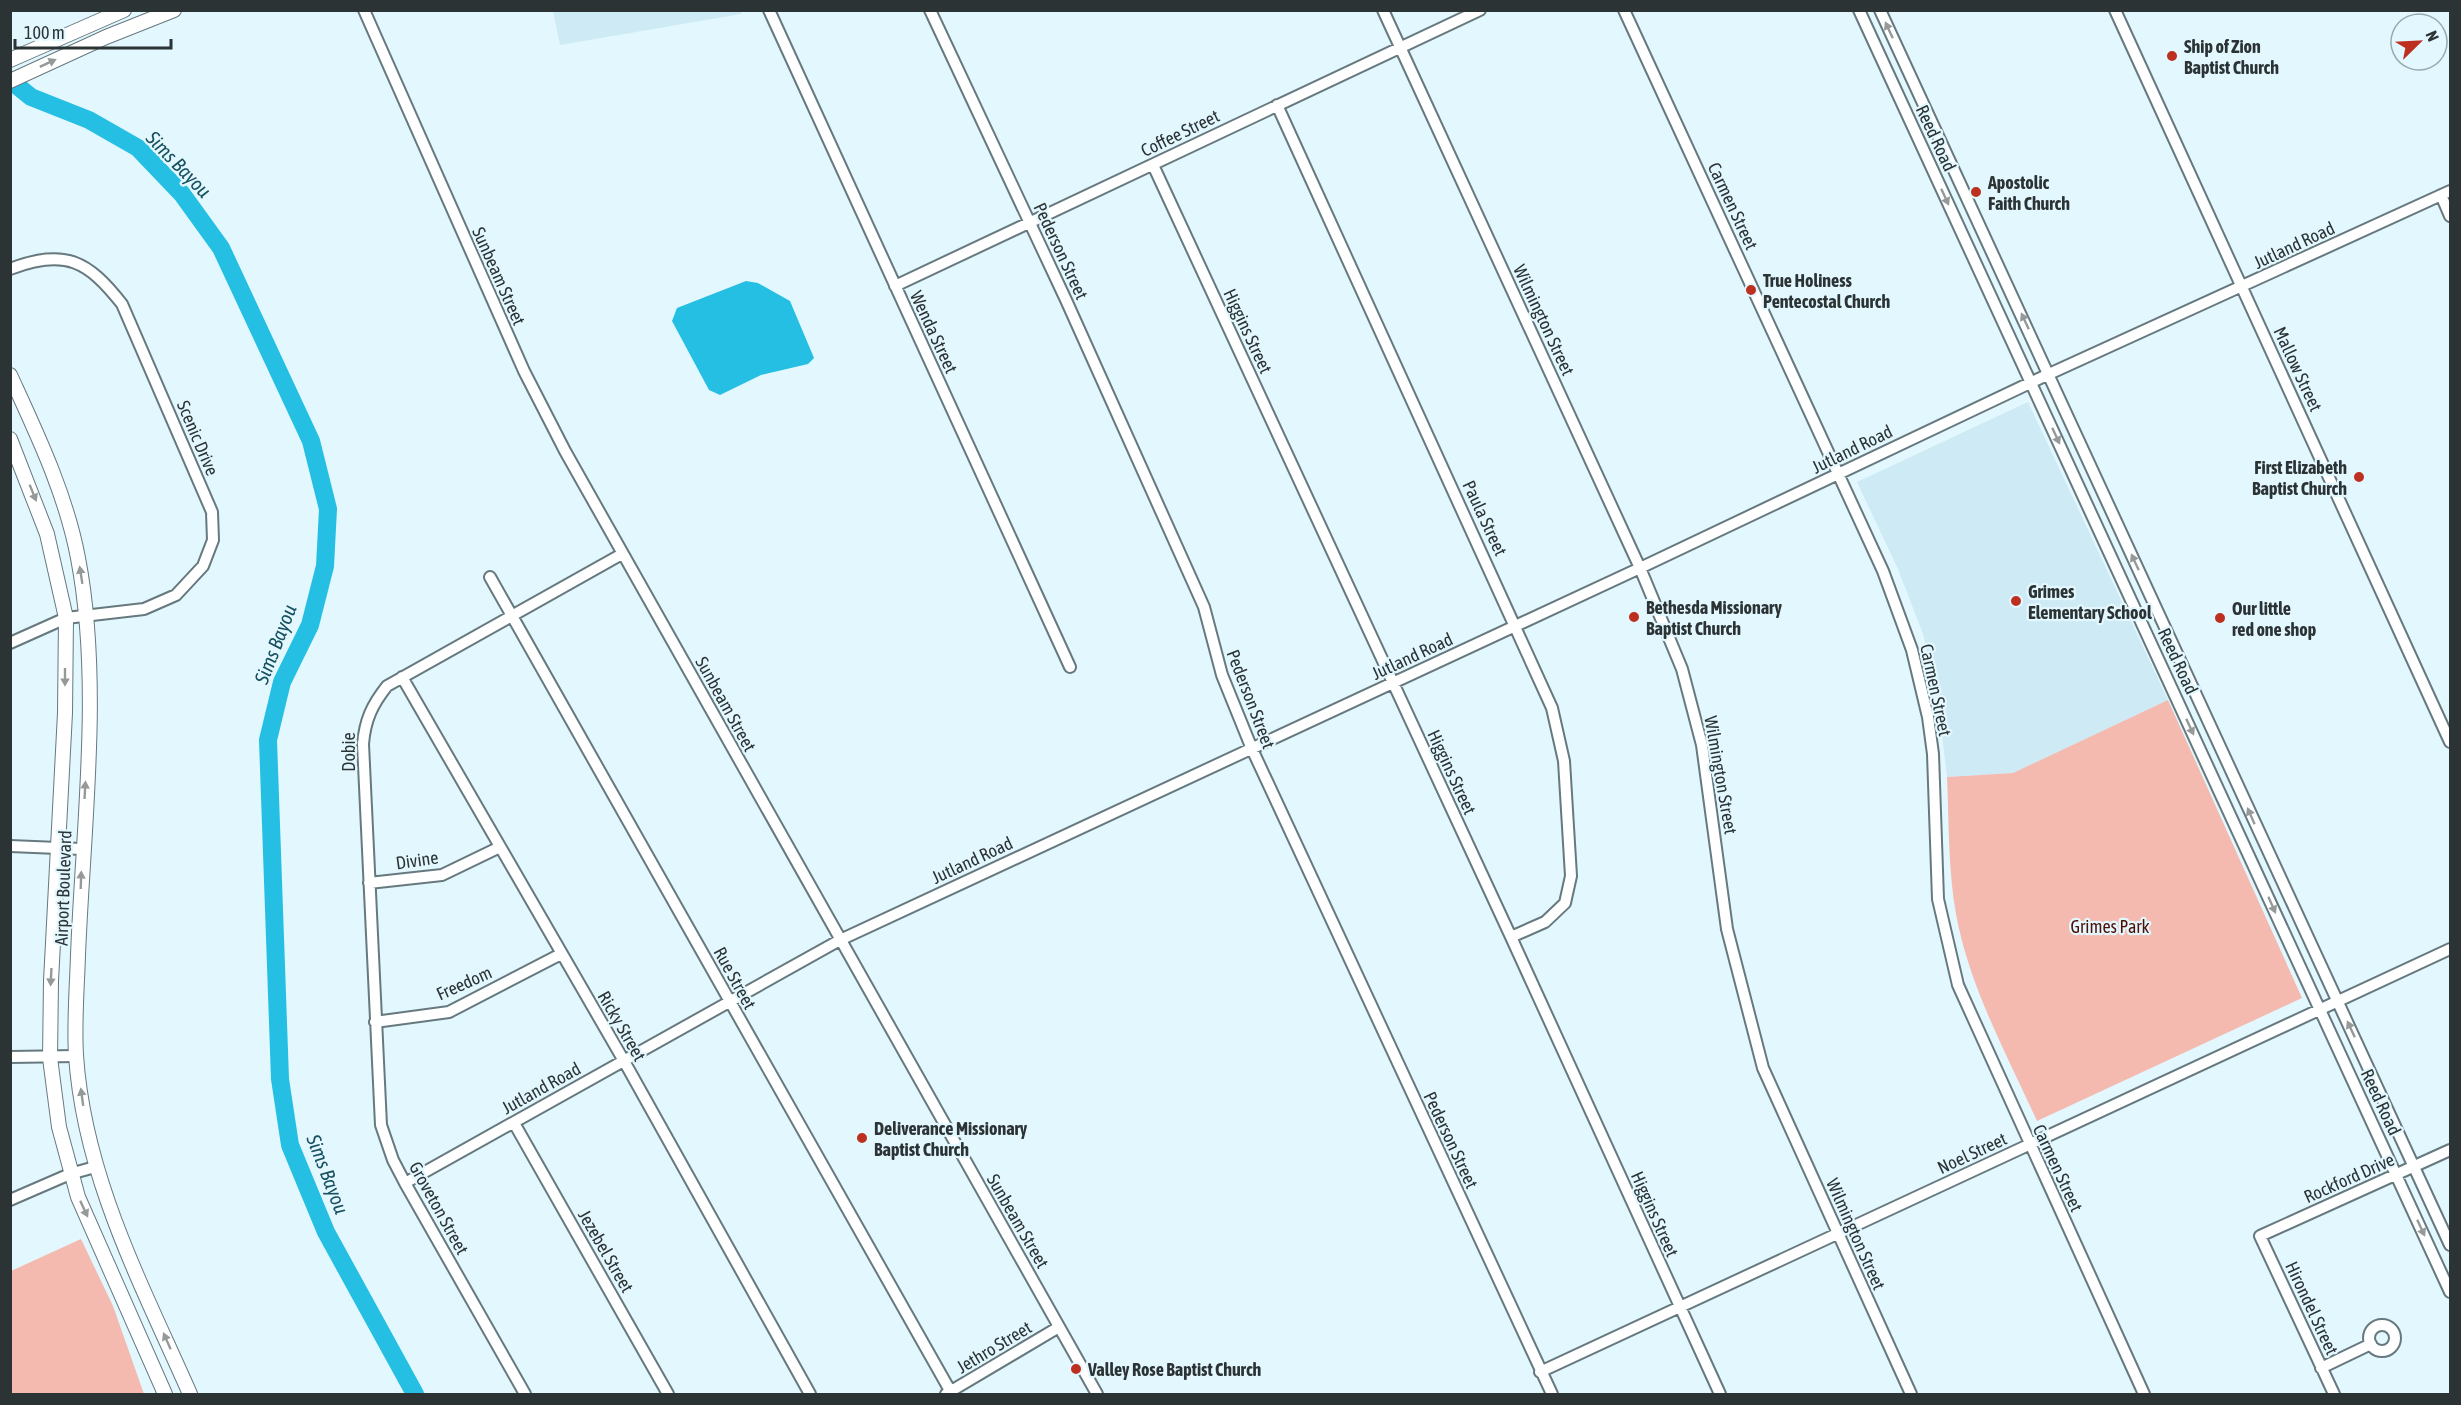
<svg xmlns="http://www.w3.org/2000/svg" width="2461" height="1405" font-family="'Asap Condensed',sans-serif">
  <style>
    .built { fill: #ceeaf4 }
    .green { fill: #f4bab0 }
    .water { fill: #26bfe4 }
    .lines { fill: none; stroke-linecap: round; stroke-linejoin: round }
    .river { stroke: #26bfe4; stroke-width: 18 }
    .minor-casing { stroke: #66797f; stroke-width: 14 }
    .major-casing { stroke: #66797f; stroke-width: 16 }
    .minor { stroke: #fff; stroke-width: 10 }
    .major { stroke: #fff; stroke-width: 14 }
    .oneway { fill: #95999a }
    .poi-dot { fill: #bd3020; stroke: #e3f7fe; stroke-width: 2 }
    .labels { text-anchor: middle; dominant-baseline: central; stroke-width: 4.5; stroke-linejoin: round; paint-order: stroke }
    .poi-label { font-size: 18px; font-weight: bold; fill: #2b3335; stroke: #e3f7fe; text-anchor: start }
    .street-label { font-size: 18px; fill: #2b3335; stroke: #e3f7fe }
    .park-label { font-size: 18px; fill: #4e0f07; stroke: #e3f7fe }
    .water-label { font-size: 20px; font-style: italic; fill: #175160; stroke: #e3f7fe }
  </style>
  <rect width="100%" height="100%" fill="#e3f7fe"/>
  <path class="built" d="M741 11V14L560 45 553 11Z
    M2028 402 2168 700 2013 773 1947 777 1937 692 1923 634 1898 569 1857 482Z"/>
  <path class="green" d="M2168 700 2302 998 2037 1121C2007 1055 1969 986 1956 914 1948 869 1949 822 1947 777L2013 773Z
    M81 1239 113 1306 144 1394H11V1271Z"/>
  <path class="water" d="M746 281 758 283 790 301 814 358 808 364 761 375 720 395 709 390 672 321 677 308Z"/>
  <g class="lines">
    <path class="river" d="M10 80 31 97 89 120 138 148 182 194 221 248 311 441 328 509 325 566 310 625 282 682 268 740 280 1079 290 1145 326 1232 415 1394"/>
    <defs>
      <path id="minor" d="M364 10 524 371 565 451 1097 1394
        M769 10 1070 667
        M930 10 1066 300 1204 607 1222 675 1252 749 1552 1394
        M1383 10 1640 568 1682 669 1702 745 1727 929 1763 1068 1911 1394
        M1624 10 1883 571 1912 650 1928 717 1933 754 1938 899 1958 985 2144 1394
        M1859 10 2450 1292
        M1880 10 2450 1245
        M2115 10 2450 742
        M1277 105 1552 708 1564 761 1571 876 1565 903 1545 922 1511 937
        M1153 165 1511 937 1720 1394
        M2441 195 2450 216
        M10 269C66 248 88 261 122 304L212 512 213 540 203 566 176 595 144 609 66 618 10 643
        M895 286 1480 10
        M490 577 952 1394
        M402 677 624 1061 810 1394
        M10 846 82 849
        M369 883 442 875 500 847
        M375 1022 449 1012 561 954
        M10 1057 76 1056
        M514 1123 668 1394
        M405 1183 840 940 1640 568 2049 374 2450 191
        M10 1200 70 1174 95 1167
        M2369 1338a13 13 0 1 1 26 0a13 13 0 1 1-26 0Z
        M2321 1368 2371 1344
        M1540 1372 2450 949
        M525 1394 405 1183 393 1160 381 1125 363 744C365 720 372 705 387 686L622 554
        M946 1394 1059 1327
        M2334 1394 2260 1236 2450 1150"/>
      <path id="major" d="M10 60 124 10
        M10 81 106 37 174 10
        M10 375C37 434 66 494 78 558 102 683 83 827 78 955 77 988 74 1022 76 1055 84 1177 142 1285 190 1394
        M10 439 47 534 66 618 65 713 51 981 50 1058 59 1127 78 1197 165 1394"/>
    </defs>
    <use href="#minor" class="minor-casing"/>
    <use href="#major" class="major-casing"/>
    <use href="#minor" class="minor"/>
    <use href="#major" class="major"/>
  </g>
  <defs><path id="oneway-solid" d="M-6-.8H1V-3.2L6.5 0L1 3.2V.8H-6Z" transform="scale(1.5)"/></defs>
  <g class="oneway">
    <use href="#oneway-solid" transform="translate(1889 30) rotate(-115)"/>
    <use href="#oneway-solid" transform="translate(48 63) rotate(-25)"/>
    <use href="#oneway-solid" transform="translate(1945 197) rotate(65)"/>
    <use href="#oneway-solid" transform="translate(2025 321) rotate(-115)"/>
    <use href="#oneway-solid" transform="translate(2056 436) rotate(65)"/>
    <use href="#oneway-solid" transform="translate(33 493) rotate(68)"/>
    <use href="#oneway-solid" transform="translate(2135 562) rotate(-115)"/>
    <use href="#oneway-solid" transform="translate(81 575) rotate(-99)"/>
    <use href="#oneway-solid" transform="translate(65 677) rotate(90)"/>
    <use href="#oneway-solid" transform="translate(2190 727) rotate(65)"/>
    <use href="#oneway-solid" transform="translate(85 790) rotate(-87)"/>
    <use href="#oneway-solid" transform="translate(2251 816) rotate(-114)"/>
    <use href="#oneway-solid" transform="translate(81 880) rotate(-88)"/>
    <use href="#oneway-solid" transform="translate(2272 905) rotate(66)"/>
    <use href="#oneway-solid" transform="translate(51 977) rotate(93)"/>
    <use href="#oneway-solid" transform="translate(2351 1029) rotate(-115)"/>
    <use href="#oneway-solid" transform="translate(82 1097) rotate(-98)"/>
    <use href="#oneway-solid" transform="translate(84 1209) rotate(65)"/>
    <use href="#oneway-solid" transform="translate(2421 1228) rotate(65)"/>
    <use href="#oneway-solid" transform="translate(167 1341) rotate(-114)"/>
  </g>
  <g class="poi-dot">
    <circle cx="2172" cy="56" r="6"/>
    <circle cx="1976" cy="192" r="6"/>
    <circle cx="1751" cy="290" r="6"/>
    <circle cx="2359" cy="477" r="6"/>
    <circle cx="2016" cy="601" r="6"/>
    <circle cx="1634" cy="617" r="6"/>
    <circle cx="2220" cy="618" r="6"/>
    <circle cx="862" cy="1138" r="6"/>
    <circle cx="1076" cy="1369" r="6"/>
  </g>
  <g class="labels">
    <g class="poi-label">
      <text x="2184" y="46">Ship of Zion<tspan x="2184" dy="21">Baptist Church</tspan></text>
      <text x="1988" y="182">Apostolic<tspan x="1988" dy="21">Faith Church</tspan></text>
      <text x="1763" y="280">True Holiness<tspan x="1763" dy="21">Pentecostal Church</tspan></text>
      <text x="2347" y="467" text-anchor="end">First Elizabeth<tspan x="2347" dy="21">Baptist Church</tspan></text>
      <text x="2028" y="591">Grimes<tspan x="2028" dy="21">Elementary School</tspan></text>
      <text x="1646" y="607">Bethesda Missionary<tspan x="1646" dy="21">Baptist Church</tspan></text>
      <text x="2232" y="608">Our little<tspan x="2232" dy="21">red one shop</tspan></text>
      <text x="874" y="1128">Deliverance Missionary<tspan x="874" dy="21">Baptist Church</tspan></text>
      <text x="1088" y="1369">Valley Rose Baptist Church</text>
    </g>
    <g class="street-label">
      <text transform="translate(1180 133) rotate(-26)">Coffee Street</text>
      <text transform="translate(1936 138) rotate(65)">Reed Road</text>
      <text transform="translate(1733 206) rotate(65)">Carmen Street</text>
      <text transform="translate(2294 245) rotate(-25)">Jutland Road</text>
      <text transform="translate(1061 251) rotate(65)">Pederson Street</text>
      <text transform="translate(499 276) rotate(66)">Sunbeam Street</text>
      <text transform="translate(1544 320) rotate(65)">Wilmington Street</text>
      <text transform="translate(1248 331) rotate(65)">Higgins Street</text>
      <text transform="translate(934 332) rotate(65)">Wenda Street</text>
      <text transform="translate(2298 369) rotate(65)">Mallow Street</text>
      <text transform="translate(198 438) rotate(67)">Scenic Drive</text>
      <text transform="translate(1852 449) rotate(-26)">Jutland Road</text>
      <text transform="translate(1485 518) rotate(65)">Paula Street</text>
      <text transform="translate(1412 656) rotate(-25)">Jutland Road</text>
      <text transform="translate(2178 661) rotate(65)">Reed Road</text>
      <text transform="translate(1936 690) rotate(78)">Carmen Street</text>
      <text transform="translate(1251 699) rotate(69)">Pederson Street</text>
      <text transform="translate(726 704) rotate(61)">Sunbeam Street</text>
      <text transform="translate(348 752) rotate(-90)">Dobie</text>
      <text transform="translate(1452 772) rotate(65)">Higgins Street</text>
      <text transform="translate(1721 775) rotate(80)">Wilmington Street</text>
      <text transform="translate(417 860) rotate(-8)">Divine</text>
      <text transform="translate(972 860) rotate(-25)">Jutland Road</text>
      <text transform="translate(63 888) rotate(-88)">Airport Boulevard</text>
      <text transform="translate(735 978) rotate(61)">Rue Street</text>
      <text transform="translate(464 983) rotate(-24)">Freedom</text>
      <text transform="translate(622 1026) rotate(60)">Ricky Street</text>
      <text transform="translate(541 1088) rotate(-29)">Jutland Road</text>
      <text transform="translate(2381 1102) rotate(65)">Reed Road</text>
      <text transform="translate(1451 1140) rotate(65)">Pederson Street</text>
      <text transform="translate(1972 1153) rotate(-25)">Noel Street</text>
      <text transform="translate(2058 1168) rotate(65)">Carmen Street</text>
      <text transform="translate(2349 1178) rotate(-24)">Rockford Drive</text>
      <text transform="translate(439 1208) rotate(61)">Groveton Street</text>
      <text transform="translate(1655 1214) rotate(66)">Higgins Street</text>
      <text transform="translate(1018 1221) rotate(60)">Sunbeam Street</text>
      <text transform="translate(1856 1234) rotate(66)">Wilmington Street</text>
      <text transform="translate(606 1251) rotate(60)">Jezebel Street</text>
      <text transform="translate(2312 1308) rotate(65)">Hirondel Street</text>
      <text transform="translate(994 1347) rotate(-31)">Jethro Street</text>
    </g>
    <g class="park-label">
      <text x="2110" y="926">Grimes Park</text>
    </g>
    <g class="water-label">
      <text transform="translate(179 164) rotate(46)">Sims Bayou</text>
      <text transform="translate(275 644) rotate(-69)">Sims Bayou</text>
      <text transform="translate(328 1174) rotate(69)">Sims Bayou</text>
    </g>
  </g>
  <rect width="2461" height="1405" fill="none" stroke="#2b3335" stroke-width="24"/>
  <g transform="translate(2419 42) rotate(66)"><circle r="28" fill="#e3f7fe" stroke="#99a9ae" stroke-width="1.5"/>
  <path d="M0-4.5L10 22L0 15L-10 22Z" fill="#bd3020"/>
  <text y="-9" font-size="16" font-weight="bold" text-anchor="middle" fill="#2b3335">N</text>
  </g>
  <path d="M15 39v9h156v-9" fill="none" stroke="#2b3335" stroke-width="3"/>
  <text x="24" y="39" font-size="18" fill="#2b3335" stroke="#e3f7fe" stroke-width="4.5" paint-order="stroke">100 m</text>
</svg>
